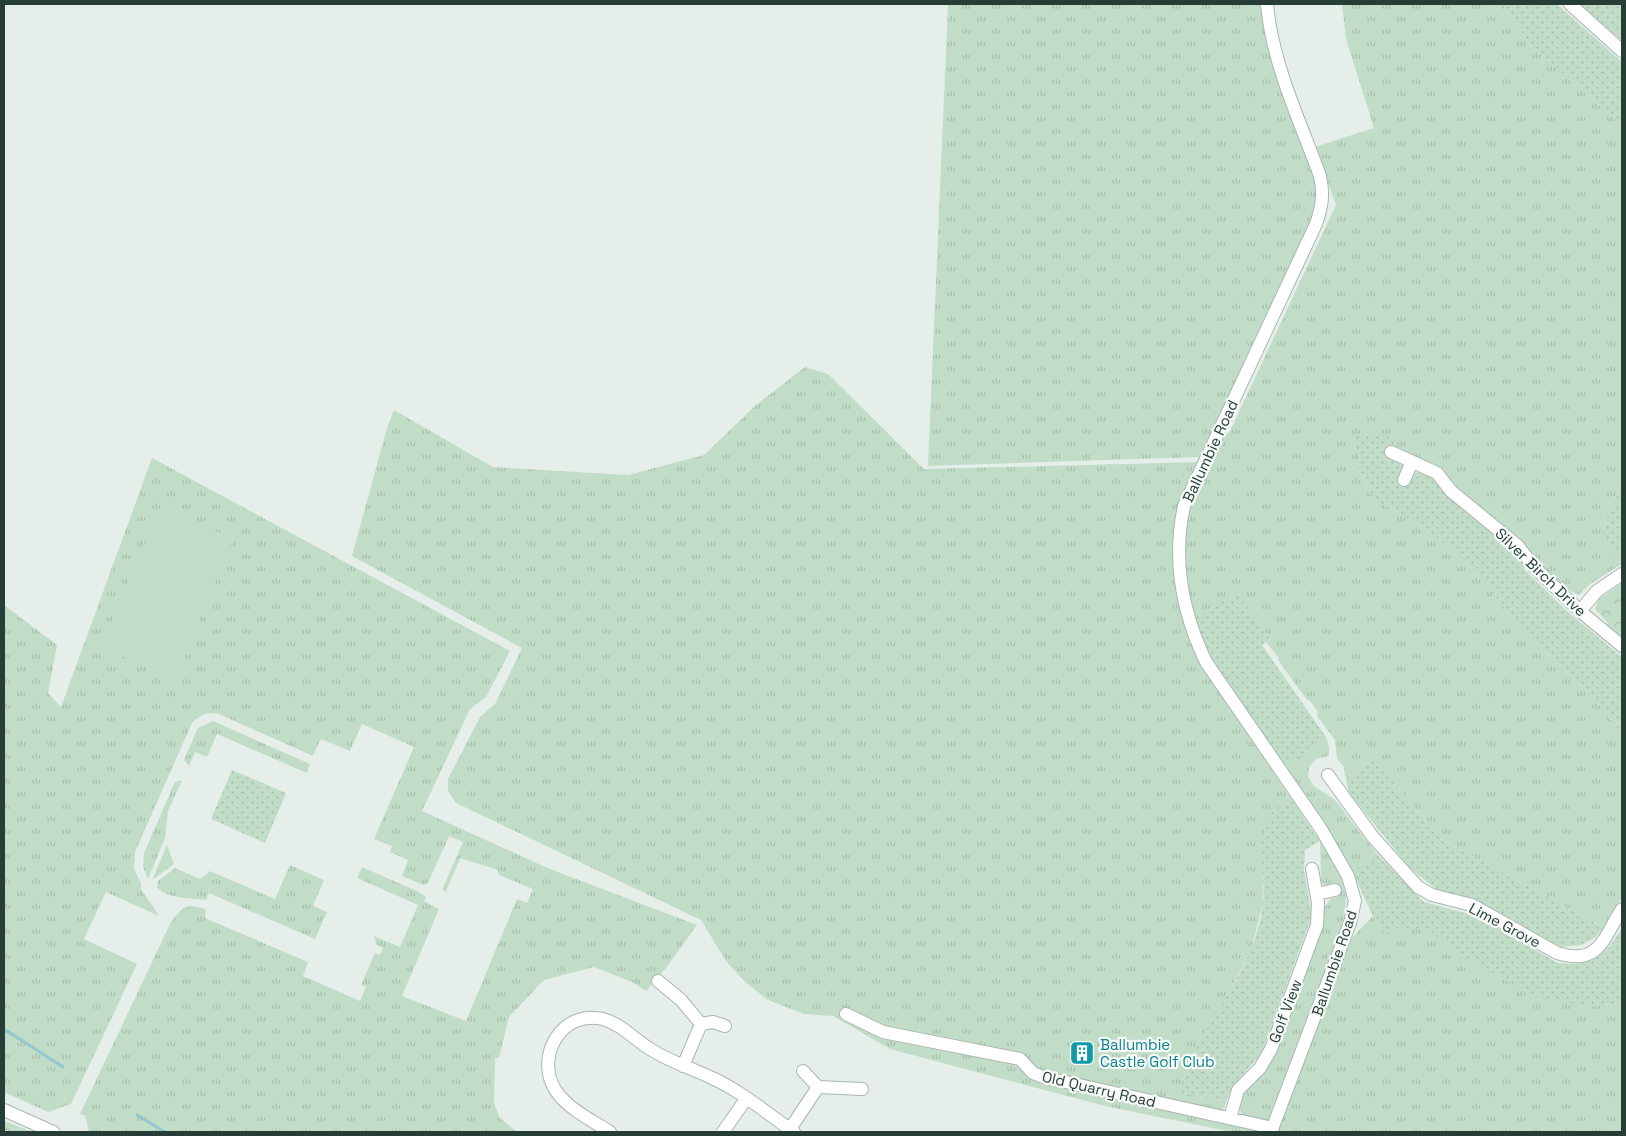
<svg xmlns="http://www.w3.org/2000/svg" width="1626" height="1136" font-family="'Space Grotesk',sans-serif">
  <style>
    .grass { fill: url(#grass-tufts) }
    .forest { fill: url(#forest-crowns) }
    .park { fill: url(#park-dots) }
    .pitch { fill: #c1ddc7 }
    .lines { fill: none; stroke-linecap: round; stroke-linejoin: round }
    .stream { stroke: #94c7cd; stroke-width: 3 }
    .minor-casing { stroke: #a9b6b1; stroke-width: 14 }
    .minor { stroke: #fff; stroke-width: 12 }
    .labels { text-anchor: middle; dominant-baseline: central; stroke-width: 4.5; stroke-linejoin: round; paint-order: stroke }
    .street-label { font-size: 15px; fill: #263e37; stroke: #f7faf8 }
    .culture-label { font-size: 15px; fill: #0d838f; stroke: #f7faf8; text-anchor: start }
  </style>
  <defs>
    <pattern id="grass-tufts" width="24" height="20" patternUnits="userSpaceOnUse" patternTransform="scale(1.25)"><rect width="24" height="20" fill="#c1ddc7"/><path d="M3 7l-1-3M5 7V3M7 7l1-3M15 17l-1-3M17 17v-4M19 17l1-3" fill="none" stroke="#a6bfac"/></pattern>
    <pattern id="forest-crowns" width="20" height="18" patternUnits="userSpaceOnUse" patternTransform="scale(1.25)"><rect width="20" height="18" fill="#c1ddc7"/><path d="M2 6a3 3 0 1 1 6 0M12 15a3 3 0 1 1 6 0" fill="none" stroke="#a6bfac"/></pattern>
    <pattern id="park-dots" width="8" height="8" patternUnits="userSpaceOnUse" patternTransform="scale(1.25)"><rect width="8" height="8" fill="#c1ddc7"/><path d="M2 2h.1M6 6h.1" fill="none" stroke="#a6bfac" stroke-width="1.8" stroke-linecap="round"/></pattern>
  </defs>
  <rect width="100%" height="100%" fill="#e6eeea"/>
  <path class="grass" d="M948 4H1261L1280 88 1316 178 1319 201 1312 222 1199 457 928 466Z
    M1342 4H1502L1529 43 1622 126V480L1603 528V542L1622 561V564L1590 584 1579 595 1567 589 1565 591 1393 448 1396 441 1358 470 1379 503 1424 527 1464 562 1488 587 1523 632 1589 692 1622 734V897L1604 927 1441 839 1372 758 1346 779 1344 767 1337 759 1335 740 1317 716 1318 712 1310 701 1307 700 1278 660 1279 658 1266 642 1270 639 1237 594 1184 623 1197 659 1292 800 1272 811 1262 854 1263 904 1251 949 1220 1010 1195 1050 1178 1092 1226 1101 1225 1107 1220 1110 1242 1114 1240 1110 1242 1093 1264 1070 1320 933 1324 919V906H1326L1330 899 1339 896 1336 883 1325 885 1321 881 1320 841 1340 874 1346 896 1344 920 1271 1112 1281 1116 1345 945 1373 916 1384 933 1425 926 1461 955 1593 1006 1622 1003V1132H1232L1105 1106 890 1049 833 1016 804 1014 768 1000 745 982 726 961 701 920 456 803 448 791V779L480 717 495 704 522 648 352 556 387 428 394 410 493 467 628 475 704 455 756 405 805 367 828 374 924 469 1201 462 1230 431 1336 205 1315 147 1374 128 1346 39Z
    M152 458 510 651 486 697 470 709 422 811 550 869 697 925 666 968 646 991 632 982 594 967 544 980 509 1017 499 1058H495L494 1104 500 1118 517 1132H89L85 1116 80 1114 171 922C183 906 186 903 206 909L205 918 308 962 303 976 360 1001 366 987 361 985 375 953 380 955 383 948 376 944 374 936 400 947 418 905 357 878 362 867 419 892 426 897 424 901 439 909 402 996 466 1021 517 899 527 903 533 889 499 875 498 870 460 858 446 892 442 890 463 842 449 836 428 883 423 885 402 876 408 860 390 852 392 846 374 839 414 747 362 724 350 751 321 739 313 756 219 714C207 712 201 714 192 723L135 852 134 869 141 883V889L159 916 106 892 84 939 137 964 71 1104 48 1112 4 1092V605L57 645 48 693 61 707Z
    M213 721 310 764 307 773 217 734 207 757 195 752 189 766 184 760 198 728Z
    M1326 737 1329 747V756L1316 759 1309 767 1308 776 1314 786 1335 800 1376 853 1352 871 1285 767Z
    M182 780 168 811 165 838 148 879 143 867 144 853 175 782Z
    M167 845 174 864 152 880Z
    M290 865 324 880 313 906 327 912 315 939 209 893 206 900C189 898 170 899 157 888L158 881 175 868 200 879 210 871 275 899Z"/>
  <path class="forest" d="M1622 583V641L1605 626 1608 623 1595 609 1599 599Z
    M4 1121 32 1132H4Z"/>
  <path class="park" d="M1502 4H1557L1622 62V126L1529 43Z
    M1580 4H1622V41Z
    M1356 435H1383L1396 441 1389 456 1400 461 1412 475C1422 467 1428 474 1437 480L1521 555 1525 570 1568 612 1622 657V734L1589 692 1523 632 1488 587 1464 562 1424 527 1379 503 1358 470Z
    M1622 480V561L1603 542V528Z
    M1237 593 1270 639 1262 645 1326 737 1285 767 1209 659 1192 619Z
    M1372 758 1441 839 1604 927 1596 937 1581 945 1561 947 1474 899 1436 889 1410 868 1349 793 1346 779Z
    M232 770 286 793 265 843 211 819Z
    M1292 800 1320 841 1305 850 1304 870 1312 916 1262 1052C1248 1071 1235 1079 1226 1101L1178 1092C1184 1078 1188 1063 1195 1050 1221 1002 1255 960 1263 905 1266 878 1254 835 1272 812 1276 807 1286 803 1292 800Z
    M1376 853 1424 902 1476 916 1558 963C1593 967 1605 956 1622 928V1003L1593 1006 1535 997 1461 955 1425 927 1384 933 1373 916 1352 871Z"/>
  <path class="pitch" d="M160 508 234 539 175 678 101 647Z"/>
  <g class="lines">
    <path class="stream" d="M4 1029 63 1067
      M137 1115 165 1132"/>
    <defs>
      <path id="minor" d="M1267 4C1272 63 1300 121 1320 176 1324 194 1322 207 1316 224L1184 506C1172 561 1182 612 1206 662L1321 829 1348 876 1355 901 1350 923 1271 1132
        M1570 4 1622 51
        M1391 452 1437 473 1451 491 1518 546 1534 567 1580 611 1622 646
        M1404 480 1412 462
        M1580 611 1597 591 1622 574
        M1328 775 1373 837 1418 887 1432 895 1472 905 1557 953C1600 966 1603 938 1622 909
        M1317 894 1335 890
        M658 981 681 1000 701 1024 683 1066
        M846 1014 883 1032 1020 1059 1033 1073 1043 1077 1273 1128
        M701 1024 713 1022 725 1026
        M803 1071 818 1087 862 1089
        M4 1110 53 1132
        M1230 1118 1238 1090 1260 1068 1271 1049 1317 925 1318 903 1312 869
        M790 1129 818 1087
        M610 1132C593 1121 568 1109 556 1091 534 1058 561 1009 603 1019 621 1024 635 1040 650 1049 670 1062 692 1068 712 1078 741 1091 768 1114 794 1132
        M723 1132 746 1099"/>
    </defs>
    <use href="#minor" class="minor-casing"/>
    <use href="#minor" class="minor"/>
  </g>
  <defs>
    <symbol id="building-square" viewBox="-11 -11 22 22"><rect x="-9" y="-9" width="18" height="18" rx="4" fill="#0f9aa8" stroke="#f7faf8"/><path d="M-4-6H4V6H1V3H-1V6H-4ZM-2.5-4.3h1.7v1.8h-1.7ZM.8-4.3h1.7v1.8H.8ZM-2.5-1h1.7V.8h-1.7ZM.8-1h1.7V.8H.8Z" fill="#fff"/></symbol>
  </defs>
  <g fill-rule="evenodd">
    <use href="#building-square" x="1068" y="1039" width="28" height="28"/>
  </g>
  <g class="labels">
    <g class="street-label">
      <text transform="translate(1210 451) rotate(-65)">Ballumbie Road</text>
      <text transform="translate(1541 572) rotate(44)">Silver Birch Drive</text>
      <text transform="translate(1505 925) rotate(28)">Lime Grove</text>
      <text transform="translate(1334 963) rotate(-71)">Ballumbie Road</text>
      <text transform="translate(1285 1011) rotate(-69)">Golf View</text>
      <text transform="translate(1099 1089) rotate(13)">Old Quarry Road</text>
    </g>
    <g class="culture-label">
      <text x="1100" y="1044">Ballumbie<tspan x="1100" dy="17">Castle Golf Club</tspan></text>
    </g>
  </g>
  <rect width="1626" height="1136" fill="none" stroke="#263e37" stroke-width="10"/>
</svg>
